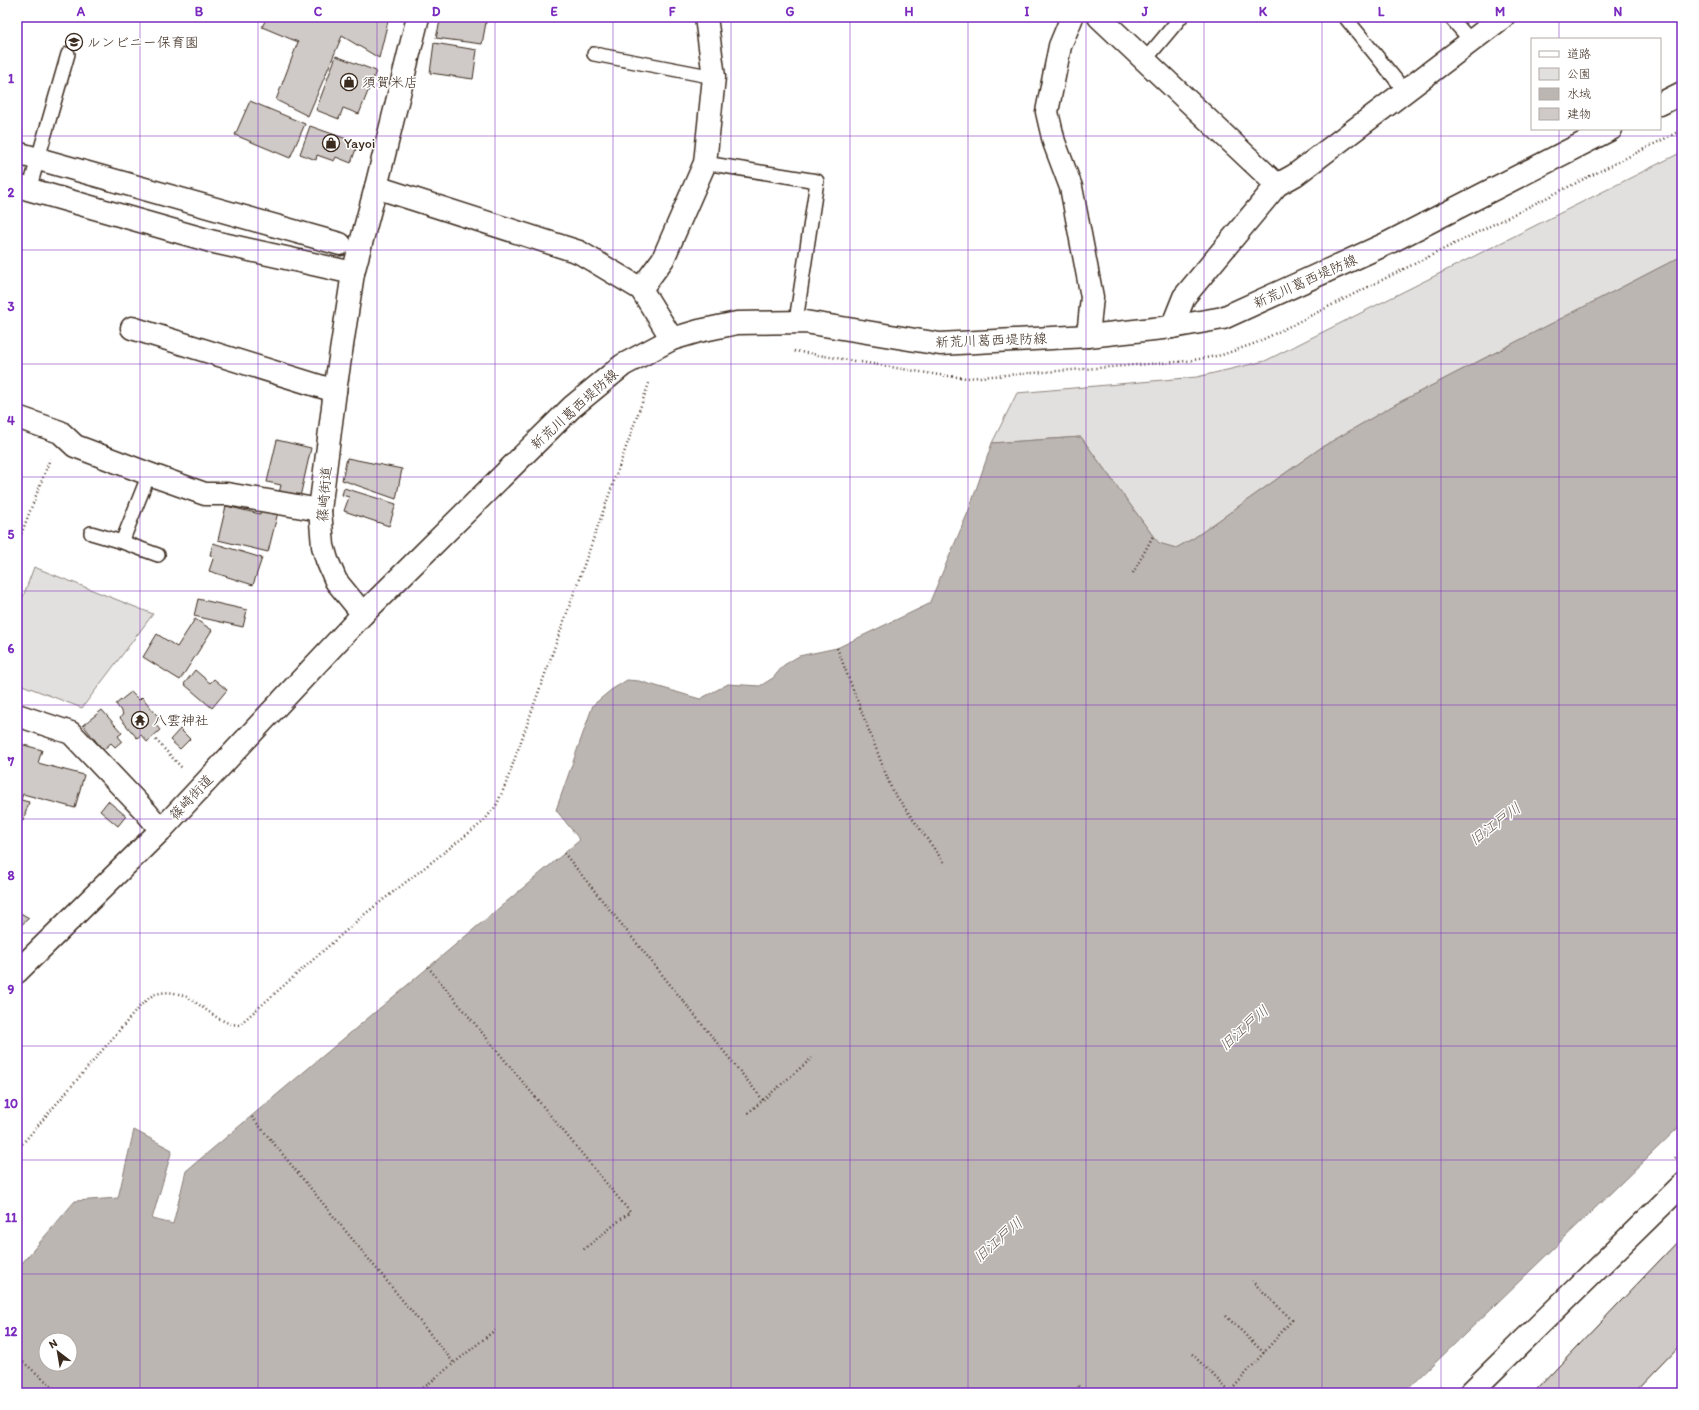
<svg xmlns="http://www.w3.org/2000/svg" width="1699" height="1410" font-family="Itim,'Klee One',sans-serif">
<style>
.green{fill:#e2e0de;stroke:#8e857e}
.water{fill:#bcb6b3;stroke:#887e77;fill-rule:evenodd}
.building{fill:#cfcac7;stroke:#3b2a1e}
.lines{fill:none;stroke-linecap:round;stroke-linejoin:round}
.lane-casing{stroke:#3b2a1e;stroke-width:16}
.street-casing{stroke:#3b2a1e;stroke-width:25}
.secondary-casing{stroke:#3b2a1e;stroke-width:25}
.path{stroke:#3b2a1e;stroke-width:2.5;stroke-dasharray:1 3;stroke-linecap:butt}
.lane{stroke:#fff;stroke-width:13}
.street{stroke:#fff;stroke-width:22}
.secondary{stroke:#fff;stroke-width:22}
.grid{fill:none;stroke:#7b2cbf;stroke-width:1;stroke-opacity:0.55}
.labels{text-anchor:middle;stroke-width:3;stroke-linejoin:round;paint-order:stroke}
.poi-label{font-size:14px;fill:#3b2a1e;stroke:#fff;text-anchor:start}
.street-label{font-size:14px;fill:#3b2a1e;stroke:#fff}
.water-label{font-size:15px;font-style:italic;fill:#685b52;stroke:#fff}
.neatline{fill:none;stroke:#7b2cbf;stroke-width:1.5}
.grid-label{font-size:13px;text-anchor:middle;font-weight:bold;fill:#7b2cbf}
</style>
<rect width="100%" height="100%" fill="#fff"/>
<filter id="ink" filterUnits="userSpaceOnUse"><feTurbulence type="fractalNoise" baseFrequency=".025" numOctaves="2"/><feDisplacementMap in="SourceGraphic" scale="8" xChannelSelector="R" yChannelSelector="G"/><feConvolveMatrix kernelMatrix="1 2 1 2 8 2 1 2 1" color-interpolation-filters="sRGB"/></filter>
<g filter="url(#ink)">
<g class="green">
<polygon points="1682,152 1682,256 1396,404 1322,447 1194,538 1176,548 1158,543 1153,536 1081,437 992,443 1017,393 1197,377 1265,361"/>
<polygon points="34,567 153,614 82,708 17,683 17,613"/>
</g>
<path class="water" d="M1682,256V1124L1404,1393H17V1269L75,1201L118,1198L134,1130L172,1150L152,1219L173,1224L186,1171L580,840L556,810L593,705L611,690L627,680L639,681L700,699L728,684L760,686L773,678L784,665L799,656L837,648L929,604L969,510L992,443L1081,437L1153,536L1159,543L1176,548L1194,538L1322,447L1396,404ZM46,1340H70V1364H46Z"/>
<g class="building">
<polygon points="267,17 389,17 379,58 342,36 308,116 276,100 298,42 262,27"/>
<polygon points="441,17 487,17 482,44 436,38"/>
<polygon points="434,43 477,50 473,79 430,73"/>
<polygon points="336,56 376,71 359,114 343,108 339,119 316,110"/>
<polygon points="250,101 305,124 290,158 235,135"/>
<polygon points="310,126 358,143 351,163 336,157 334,161 317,155 316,160 300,154"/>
<polygon points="277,440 311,448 300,497 279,493 281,485 267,482"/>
<polygon points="347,458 402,469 396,499 342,480"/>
<polygon points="344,488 396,504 389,526 344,511 349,497 342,495"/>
<polygon points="226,506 260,514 261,508 278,512 268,552 218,540"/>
<polygon points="213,543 262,558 253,585 209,571 214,556 210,555"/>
<polygon points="198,599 247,610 243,627 194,616"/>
<polygon points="195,619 212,630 180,680 143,657 157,634 177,647"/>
<polygon points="195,670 210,683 214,679 227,690 212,708 184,684"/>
<polygon points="131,692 139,700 142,697 160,719 155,724 160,730 147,742 141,735 137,738 120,718 123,714 116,704"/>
<polygon points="102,710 122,733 118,736 122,741 115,747 111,743 103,750 83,725"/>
<polygon points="180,729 190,739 180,749 170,740"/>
<polygon points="17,743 42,750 38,763 84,775 75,808 23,794 21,800 29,802 23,821 17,819"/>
<polygon points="108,801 126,816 118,826 100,811"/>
<polygon points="17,911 29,918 17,929"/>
<polygon points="1682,1237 1682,1342 1633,1393 1541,1393 1537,1389"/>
</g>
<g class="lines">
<g class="lane-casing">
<g id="lane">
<polyline points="1345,17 1405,91"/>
<polyline points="1450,17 1471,41"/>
<polyline points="594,54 714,77"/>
<polyline points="1145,60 1181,17"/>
<polyline points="705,163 817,181 796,321"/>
<polyline points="29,190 68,54"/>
<polyline points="91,533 122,542 149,474"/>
<polyline points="122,542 158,555"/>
</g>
</g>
<g class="street-casing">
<g id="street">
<polyline points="1072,17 1060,46 1047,112 1054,142 1071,187 1092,297 1088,336"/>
<polyline points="1099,17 1277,185"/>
<polyline points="17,153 340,244"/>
<polyline points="17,186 214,242 353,273"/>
<polyline points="376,187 579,252 641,289 672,339"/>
<polyline points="641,289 663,259 705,163 714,77 706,17"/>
<polyline points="1172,327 1184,297 1277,185 1295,175 1503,17"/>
<polyline points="132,328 335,391"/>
<polyline points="17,417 60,432 75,446 149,474 205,494 227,494 320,510"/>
<polyline points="17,715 71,733 146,812 161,830"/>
<polyline points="1470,1393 1682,1185"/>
</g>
</g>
<g class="secondary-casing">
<g id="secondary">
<polyline points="1660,104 1682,93"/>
<polyline points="363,614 336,581 327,560 323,546 320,510 335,391 353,273 376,187 418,17"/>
<polyline points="17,972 161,830 363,614 572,407 623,365 672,339 699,331 737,323 805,322 940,344 1088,336 1172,327 1223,318 1388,243 1611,129"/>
</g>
</g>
<g class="path">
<polyline points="794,351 939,375 967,378 1188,361 1222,355 1256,343 1682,130"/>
<polyline points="17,545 50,459"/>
<polyline points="1133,573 1153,536"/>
<polyline points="837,648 892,790 945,864"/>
<polyline points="156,740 182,768"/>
<polyline points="564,853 763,1100"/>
<polyline points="428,967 630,1212 583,1250"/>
<polyline points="748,1113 812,1058"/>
<polyline points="252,1117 454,1363"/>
<path d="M17,1150L141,1005C145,1002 151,995 156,994C192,984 208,1023 239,1025L365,914L483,822L496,806L505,786L649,383"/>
<polyline points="1675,1158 1682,1152"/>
<polyline points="1226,1316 1264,1353"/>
<polyline points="1192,1354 1230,1392"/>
<polyline points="17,1357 60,1393"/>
<polyline points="1078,1386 1085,1393"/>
<polyline points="417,1393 495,1330"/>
<polyline points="1229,1393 1292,1320 1252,1281"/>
<polyline points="1436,1393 1443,1386"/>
</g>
<use href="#lane" class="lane"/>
<use href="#street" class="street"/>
<use href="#secondary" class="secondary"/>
</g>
</g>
<path class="grid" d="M140,17V1393M258,17V1393M377,17V1393M495,17V1393M613,17V1393M731,17V1393M850,17V1393M968,17V1393M1086,17V1393M1204,17V1393M1322,17V1393M1441,17V1393M1559,17V39M1559,129V1393M17,136H1682M17,250H1682M17,364H1682M17,477H1682M17,591H1682M17,705H1682M17,819H1682M17,933H1682M17,1046H1682M17,1160H1682M17,1274H1682"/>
<defs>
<g id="school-ring" transform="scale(0.9)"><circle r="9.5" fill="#fff" stroke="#3b2a1e" stroke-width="1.5"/><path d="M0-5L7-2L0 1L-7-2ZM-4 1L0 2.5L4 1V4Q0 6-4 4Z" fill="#3b2a1e"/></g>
<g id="shop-ring" transform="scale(0.9)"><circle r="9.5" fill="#fff" stroke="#3b2a1e" stroke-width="1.5"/><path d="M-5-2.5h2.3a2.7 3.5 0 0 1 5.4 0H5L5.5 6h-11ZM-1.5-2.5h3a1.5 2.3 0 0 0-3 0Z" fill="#3b2a1e"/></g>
<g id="temple-ring" transform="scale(0.9)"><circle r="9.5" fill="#fff" stroke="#3b2a1e" stroke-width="1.5"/><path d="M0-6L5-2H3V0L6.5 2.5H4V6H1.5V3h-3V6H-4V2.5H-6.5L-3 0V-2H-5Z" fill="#3b2a1e"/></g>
</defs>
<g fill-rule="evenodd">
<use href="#school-ring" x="74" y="42"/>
<use href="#shop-ring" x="349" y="82"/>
<use href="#shop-ring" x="331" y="143"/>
<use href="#temple-ring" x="140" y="720"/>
</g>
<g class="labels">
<g class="poi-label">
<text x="87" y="47">ルンビニー保育園</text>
<text x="362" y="87">須賀米店</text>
<text x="344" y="148">Yayoi</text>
<text x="153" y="725">八雲神社</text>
</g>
<g class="street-label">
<text transform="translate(1305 281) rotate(-24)" y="5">新荒川葛西堤防線</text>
<text transform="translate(991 340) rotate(-2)" y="5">新荒川葛西堤防線</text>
<text transform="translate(574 409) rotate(-42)" y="5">新荒川葛西堤防線</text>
<text transform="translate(324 494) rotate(-86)" y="5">篠崎街道</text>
<text transform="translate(191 797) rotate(-47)" y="5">篠崎街道</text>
</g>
<g class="water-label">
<text transform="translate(1495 824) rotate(-37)" y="5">旧江戸川</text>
<text transform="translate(1244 1028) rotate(-41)" y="5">旧江戸川</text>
<text transform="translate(998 1240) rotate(-41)" y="5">旧江戸川</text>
</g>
</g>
<rect width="1699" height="1410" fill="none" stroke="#fff" stroke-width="44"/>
<rect x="1531" y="38" width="130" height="92" fill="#ffffff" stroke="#b1aaa5"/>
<rect x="1539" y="51" width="20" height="6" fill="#ffffff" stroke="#b1aaa5"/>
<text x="1567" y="58" font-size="12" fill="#3b2a1e">道路</text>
<rect x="1539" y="68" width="20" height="12" fill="#e2e0de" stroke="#b1aaa5"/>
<text x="1567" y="78" font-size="12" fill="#3b2a1e">公園</text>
<rect x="1539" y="88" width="20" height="12" fill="#bcb6b3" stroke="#b1aaa5"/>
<text x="1567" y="98" font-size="12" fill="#3b2a1e">水域</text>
<rect x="1539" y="108" width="20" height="12" fill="#cfcac7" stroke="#b1aaa5"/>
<text x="1567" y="118" font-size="12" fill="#3b2a1e">建物</text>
<g transform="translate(58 1352) rotate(329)"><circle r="19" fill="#ffffff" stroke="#b1aaa5"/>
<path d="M0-3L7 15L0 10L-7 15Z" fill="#3b2a1e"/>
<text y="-6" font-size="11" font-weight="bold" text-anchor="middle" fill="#3b2a1e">N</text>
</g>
<rect x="22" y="22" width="1655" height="1366" class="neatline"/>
<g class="grid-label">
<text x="81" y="16">A</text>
<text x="199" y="16">B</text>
<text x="318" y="16">C</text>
<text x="436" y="16">D</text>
<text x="554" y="16">E</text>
<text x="672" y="16">F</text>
<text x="790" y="16">G</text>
<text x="909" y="16">H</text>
<text x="1027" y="16">I</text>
<text x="1145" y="16">J</text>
<text x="1263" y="16">K</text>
<text x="1381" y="16">L</text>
<text x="1500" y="16">M</text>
<text x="1618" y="16">N</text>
<text x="11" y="83">1</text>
<text x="11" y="197">2</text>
<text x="11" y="311">3</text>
<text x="11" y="425">4</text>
<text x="11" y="539">5</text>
<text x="11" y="653">6</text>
<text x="11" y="766">7</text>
<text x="11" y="880">8</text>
<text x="11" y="994">9</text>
<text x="11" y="1108">10</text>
<text x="11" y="1222">11</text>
<text x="11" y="1336">12</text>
</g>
</svg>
